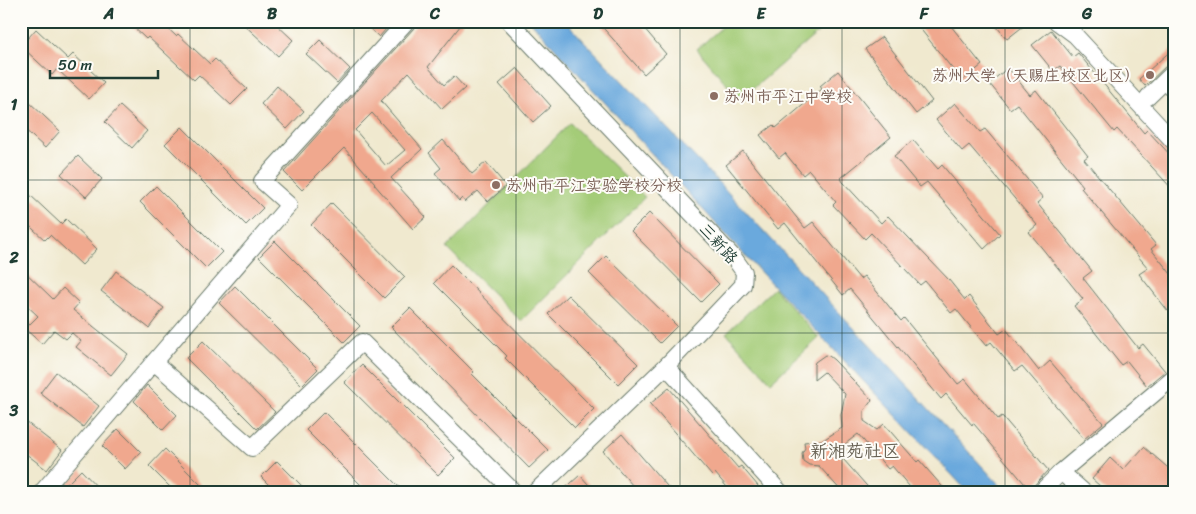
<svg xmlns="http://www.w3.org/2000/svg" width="1196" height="514" font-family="Sriracha,'LXGW WenKai TC',sans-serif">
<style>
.green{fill:#a4cc78;stroke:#628456}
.water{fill:#6aa9dd;stroke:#447388}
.building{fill:#f0a88e;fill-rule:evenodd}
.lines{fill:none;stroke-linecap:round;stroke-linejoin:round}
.minor-casing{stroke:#68796a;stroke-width:18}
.minor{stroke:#fff;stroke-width:16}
.grid{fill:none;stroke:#1f3d34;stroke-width:1;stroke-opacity:0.55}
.education-dot{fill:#8d6e63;stroke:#fdfcf7;stroke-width:2}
.labels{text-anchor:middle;stroke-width:4;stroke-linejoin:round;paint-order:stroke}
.education-label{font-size:16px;fill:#785e54;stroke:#fdfcf7;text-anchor:start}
.street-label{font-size:16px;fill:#1f3d34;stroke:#fdfcf7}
.neighbourhood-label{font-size:18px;fill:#686254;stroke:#fdfcf7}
.neatline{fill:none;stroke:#1f3d34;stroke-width:2}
.grid-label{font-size:16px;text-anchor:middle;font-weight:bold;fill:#1f3d34}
</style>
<rect width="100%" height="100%" fill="#fdfcf7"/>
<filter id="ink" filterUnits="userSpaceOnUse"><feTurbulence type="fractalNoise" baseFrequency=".02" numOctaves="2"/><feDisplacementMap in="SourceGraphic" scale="10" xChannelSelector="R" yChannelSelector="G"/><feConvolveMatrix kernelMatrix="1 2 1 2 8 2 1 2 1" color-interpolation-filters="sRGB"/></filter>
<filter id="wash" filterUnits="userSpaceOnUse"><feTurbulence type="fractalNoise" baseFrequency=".0096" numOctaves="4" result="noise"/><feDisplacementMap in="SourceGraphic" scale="20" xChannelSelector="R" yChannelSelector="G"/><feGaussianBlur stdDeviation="1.12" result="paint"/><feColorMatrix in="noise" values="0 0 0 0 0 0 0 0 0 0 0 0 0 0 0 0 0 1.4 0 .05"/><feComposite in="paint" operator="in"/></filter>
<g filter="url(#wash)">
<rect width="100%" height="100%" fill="#f0e9cf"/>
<g class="green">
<polygon points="729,21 831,21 740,100 697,49"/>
<polygon points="570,123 645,197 521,321 447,248"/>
<polygon points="774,288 819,338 771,382 726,333"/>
</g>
<polygon class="water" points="530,21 565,21 707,170 1007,493 969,493 751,262"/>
<g id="blocks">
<g class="building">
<polygon points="127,21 160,21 176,36 178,34 210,64 215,59 247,89 231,105 199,75 194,80 148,37 146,39"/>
<polygon points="240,21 273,21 293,40 278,56"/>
<polygon points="362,21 393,21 379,37"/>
<path d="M417,21H464L428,67L444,85L454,76L465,88L442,109L409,72L381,101L422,149L391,178L426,217L413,229L374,184L375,183L344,148L302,190L284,172L414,28ZM372,113L405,150L386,166L355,130Z"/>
<polygon points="597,21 638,21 666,54 644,74"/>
<polygon points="914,21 947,21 982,65 962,81"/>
<polygon points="992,21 1030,21 1007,39"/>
<polygon points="36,29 68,59 73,54 104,83 89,99 57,69 52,75 21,46"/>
<polygon points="1051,30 1073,57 1078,53 1144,133 1147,130 1175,160 1175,192 1117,129 1114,132 1060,66 1053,71 1032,45"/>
<polygon points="882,37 932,101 916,114 865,49"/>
<polygon points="320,40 350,69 337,83 306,54"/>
<polygon points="1175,47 1175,61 1168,64 1145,86 1139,79"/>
<polygon points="517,68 551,106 533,122 499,84"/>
<polygon points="1008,68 1030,95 1036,90 1088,156 1084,159 1156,245 1151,249 1175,279 1175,305 1168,311 1139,274 1148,268 1081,188 1083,186 1017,104 1010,109 989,83"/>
<polygon points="838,71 891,137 841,178 843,182 881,223 888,216 949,280 965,300 969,296 999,334 1006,329 1039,371 1050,361 1103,423 1084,439 1022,366 1015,371 991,342 986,346 956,309 951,313 925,281 920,285 871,233 865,239 833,205 836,202 809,170 803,175 785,153 779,158 760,135 773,125 776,128 822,89 820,86"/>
<polygon points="277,86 304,111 287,129 261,104"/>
<polygon points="29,102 60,131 45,148 21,126 21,110"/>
<polygon points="955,103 980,132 985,129 1043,198 1037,203 1092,271 1083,278 1138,348 1143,344 1165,371 1147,386 1127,361 1121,365 1074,306 1083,299 1029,232 1037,225 969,145 962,151 936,120"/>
<polygon points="120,106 147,131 132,148 105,122"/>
<polygon points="182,127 263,208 246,225 165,144"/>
<polygon points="443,140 472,174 486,162 506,186 488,202 478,191 465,202 462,198 459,201 435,173 441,168 429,153"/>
<polygon points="913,140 938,169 942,165 1000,234 984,249 927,182 920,187 894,156"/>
<polygon points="743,151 805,228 813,222 860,279 864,276 901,321 904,318 958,384 965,379 998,419 1002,416 1048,470 1030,490 974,424 972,425 946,394 941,399 850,289 843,295 785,223 778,229 726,165"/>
<polygon points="78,156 102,179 86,197 61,174"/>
<polygon points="156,186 222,252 206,268 140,202"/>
<polygon points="29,194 61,224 66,219 97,249 82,265 50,235 45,240 21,218 21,202"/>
<polygon points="332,203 405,277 384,298 311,225"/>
<polygon points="649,213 719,284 701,302 631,231"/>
<polygon points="275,241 360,326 344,342 259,257"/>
<polygon points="606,256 677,326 660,343 589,273"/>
<polygon points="451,265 594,409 575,428 505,358 507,356 434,283"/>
<polygon points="21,268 53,299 63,288 79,303 73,310 128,354 111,375 76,347 81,341 72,333 66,339 54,330 42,344 25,329 38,316 21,300"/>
<polygon points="116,271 164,308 149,328 101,291"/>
<polygon points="235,286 318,369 302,385 219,303"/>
<polygon points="568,295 638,364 618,384 548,314"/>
<polygon points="410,308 474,372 472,374 548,450 529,468 391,327"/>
<polygon points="203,341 275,412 257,429 186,358"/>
<polygon points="825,355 829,356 834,360 872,400 864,411 864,421 877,430 884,424 917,462 919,460 948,493 915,493 892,466 888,469 858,434 836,451 873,493 843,493 819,466 809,465 803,461 802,453 805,448 804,442 823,440 842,428 841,415 845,394 824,372 814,380 814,365 815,362"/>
<polygon points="362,365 455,458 438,475 344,382"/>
<polygon points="56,372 99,406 83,427 40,393"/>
<polygon points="147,385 177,415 163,430 134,401"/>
<polygon points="669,388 738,468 741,466 764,493 732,493 715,473 712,476 650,404"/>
<polygon points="324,412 405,493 369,493 306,430"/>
<polygon points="21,418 62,450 47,470 21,450"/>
<polygon points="118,429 141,452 125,469 102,446"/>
<polygon points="622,434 673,493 639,493 603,451"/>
<polygon points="1144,447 1175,474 1175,493 1108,493 1092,479 1110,458 1123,470"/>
<polygon points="165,449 209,493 176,493 149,466"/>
<polygon points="277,461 309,493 277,493 261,477"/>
<polygon points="81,470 103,493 70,493 64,487"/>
<polygon points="580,475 596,493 560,493"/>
</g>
</g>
</g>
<g filter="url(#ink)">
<use href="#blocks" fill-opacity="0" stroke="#68796a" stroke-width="1"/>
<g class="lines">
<g class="minor-casing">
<g id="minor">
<polyline points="509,21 734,258 744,272 743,285 666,366 534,493"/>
<polyline points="1056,21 1075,35 1175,143"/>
<polyline points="1148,97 1175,71"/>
<polyline points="154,362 252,448 362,342 515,493"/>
<polyline points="666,366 781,493"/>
<polyline points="1061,472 1085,493"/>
<polyline points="41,493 289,205 262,181 407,21"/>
<polyline points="1040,493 1061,472 1175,376"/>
</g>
</g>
<use href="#minor" class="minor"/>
</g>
</g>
<path class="grid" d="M190,21V493M354,21V493M516,21V493M680,21V493M842,21V493M1005,21V493M21,180H1175M21,333H1175"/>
<g class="education-dot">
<circle cx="1150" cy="75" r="5"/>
<circle cx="714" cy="96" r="5"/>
<circle cx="496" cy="185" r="5"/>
</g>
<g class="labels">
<g class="education-label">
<text x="1140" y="81" text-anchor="end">苏州大学（天赐庄校区北区）</text>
<text x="724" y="102">苏州市平江中学校</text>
<text x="506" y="191">苏州市平江实验学校分校</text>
</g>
<g class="street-label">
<text transform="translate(719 243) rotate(48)" y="6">三新路</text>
</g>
<g class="neighbourhood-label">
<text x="855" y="457">新湘苑社区</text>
</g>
</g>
<rect width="1196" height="514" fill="none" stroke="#fdfcf7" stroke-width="55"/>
<path d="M50 70v8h108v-8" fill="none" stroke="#1f3d34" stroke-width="2.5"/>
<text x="58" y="70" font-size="15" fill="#1f3d34" stroke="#fdfcf7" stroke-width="4" paint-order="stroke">50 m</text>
<rect x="28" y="28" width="1140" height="458" class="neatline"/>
<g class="grid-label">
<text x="109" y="19">A</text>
<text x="272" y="19">B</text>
<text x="435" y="19">C</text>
<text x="598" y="19">D</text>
<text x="761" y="19">E</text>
<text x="924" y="19">F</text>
<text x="1087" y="19">G</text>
<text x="14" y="110">1</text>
<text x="14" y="263">2</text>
<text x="14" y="416">3</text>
</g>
</svg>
